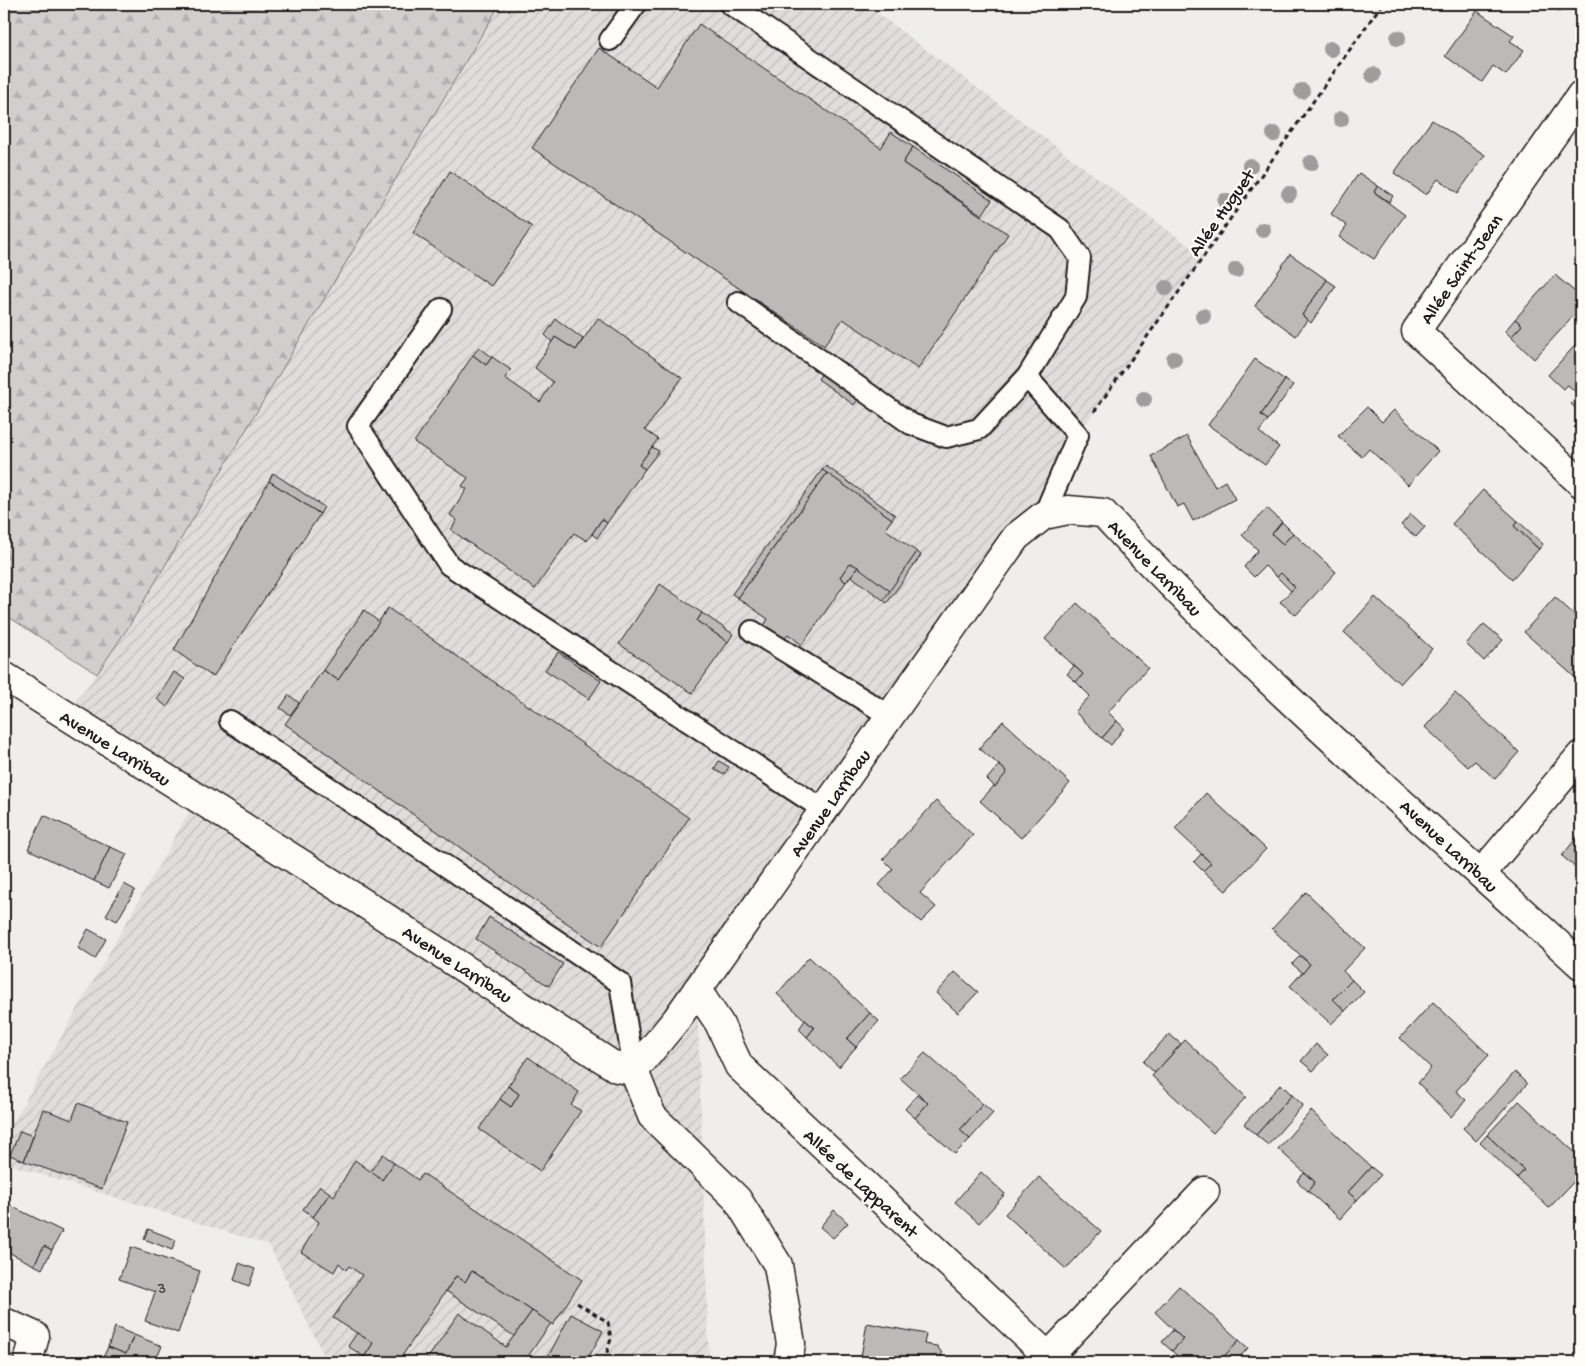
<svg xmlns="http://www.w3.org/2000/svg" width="1585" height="1366" font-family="'Gochi Hand',sans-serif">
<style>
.industrial{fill:url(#industrial-furrows)}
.forest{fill:url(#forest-firs);stroke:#767674}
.building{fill:#bbbab6;stroke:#1c1c1c}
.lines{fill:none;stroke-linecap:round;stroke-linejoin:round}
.lane-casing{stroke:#1c1c1c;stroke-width:24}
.street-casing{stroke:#1c1c1c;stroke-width:31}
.secondary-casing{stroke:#1c1c1c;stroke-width:31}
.path{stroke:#1c1c1c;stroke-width:3;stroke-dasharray:5 4;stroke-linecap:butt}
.lane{stroke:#fdfcf7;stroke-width:20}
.street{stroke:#fdfcf7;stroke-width:28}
.secondary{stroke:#fdfcf7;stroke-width:28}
.tree{fill:#9e9d9b}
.labels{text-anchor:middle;stroke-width:4.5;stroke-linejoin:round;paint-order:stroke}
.number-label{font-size:16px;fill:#444442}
.street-label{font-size:19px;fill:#1c1c1c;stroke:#fdfcf7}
</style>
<defs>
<pattern id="industrial-furrows" width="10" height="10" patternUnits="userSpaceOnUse" patternTransform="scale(1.25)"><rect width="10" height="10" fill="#e0deda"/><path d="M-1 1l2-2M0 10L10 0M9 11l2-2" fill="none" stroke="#c0beba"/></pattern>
<pattern id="forest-firs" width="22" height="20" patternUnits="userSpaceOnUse" patternTransform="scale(1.25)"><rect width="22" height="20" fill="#d0cfcc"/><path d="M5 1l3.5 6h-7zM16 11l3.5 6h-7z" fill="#b2b1af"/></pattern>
</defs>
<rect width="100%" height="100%" fill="#f0eeea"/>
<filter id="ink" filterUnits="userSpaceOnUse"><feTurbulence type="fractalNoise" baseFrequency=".02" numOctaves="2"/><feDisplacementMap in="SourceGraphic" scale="10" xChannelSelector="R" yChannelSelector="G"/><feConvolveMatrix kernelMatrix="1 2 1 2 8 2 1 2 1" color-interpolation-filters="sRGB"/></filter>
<g filter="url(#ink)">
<polygon class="industrial" points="500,4 865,4 1204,257 1078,435 1044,515 697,990 709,1362 327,1362 269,1245 4,1163 4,1138 197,798 65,714 97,674 129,626"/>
<polygon class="forest" points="4,4 500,4 129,626 97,674 4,614"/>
<g class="building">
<polygon points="1548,4 1566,4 1560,12"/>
<polygon points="1477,11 1514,36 1510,41 1524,50 1506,75 1493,66 1482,82 1445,56"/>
<polygon points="699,24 881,148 891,132 913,147 903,163 1008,234 918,369 843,319 824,346 532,148 599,48 657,87"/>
<polygon points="1432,120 1485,155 1458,193 1438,179 1426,195 1394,173"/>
<polygon points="913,147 992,200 982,215 903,163"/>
<polygon points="450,171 532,227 491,286 413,233"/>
<polygon points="1359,173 1378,186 1374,192 1405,215 1374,259 1339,237 1347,226 1331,214"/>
<polygon points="1378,186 1393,196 1389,202 1374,192"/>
<polygon points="1290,254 1327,280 1302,315 1307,320 1296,336 1255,306"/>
<polygon points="1555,275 1581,297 1581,308 1534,359 1511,337 1522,325 1515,319"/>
<polygon points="1327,280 1336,286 1311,323 1302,315"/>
<polygon points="598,318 682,378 645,430 658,439 639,465 645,469 607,523 602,519 587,541 574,533 535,589 451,530 457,520 450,515 467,489 462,486 468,478 414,442 473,355 486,365 492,357 511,370 505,378 540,402 553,382 535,368 555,337 576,350"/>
<polygon points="556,319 583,339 576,350 555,337 552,342 545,335"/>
<polygon points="1515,319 1522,325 1511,337 1505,331"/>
<polygon points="1581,339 1581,413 1571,404 1579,395 1568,385 1563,389 1548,375"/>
<polygon points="479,347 492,357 486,365 473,355"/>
<polygon points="1255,359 1285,380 1261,415 1268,420 1259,432 1279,447 1265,465 1208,425"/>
<polygon points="824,370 861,396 854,405 818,379"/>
<polygon points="1285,380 1293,385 1268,420 1261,415"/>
<polygon points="1367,407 1382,422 1394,410 1438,451 1408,485 1369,449 1362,457 1338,436"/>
<polygon points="1187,436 1215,487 1225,481 1235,499 1193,521 1184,504 1177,507 1151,456"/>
<polygon points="652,447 659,451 645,469 639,465"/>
<polygon points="826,466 895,515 892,519 822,470"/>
<polygon points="822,470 827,473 738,598 732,594"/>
<polygon points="273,473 324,507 320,514 269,481"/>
<polygon points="827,473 892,519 885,529 917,552 890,591 850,563 840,577 846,582 802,645 788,634 781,643 762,629 768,619 738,598"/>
<polygon points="269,481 320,514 213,677 174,650"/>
<polygon points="1483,490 1518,521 1514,526 1539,549 1512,579 1452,524"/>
<polygon points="1267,508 1282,522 1272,534 1283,544 1293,533 1336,572 1296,615 1280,602 1295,587 1281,573 1277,577 1265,566 1254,577 1244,567 1258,550 1242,535"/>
<polygon points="1411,514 1425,527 1416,537 1401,525"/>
<polygon points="602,519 607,523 597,538 592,534"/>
<polygon points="1518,521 1543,544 1539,549 1514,526"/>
<polygon points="1282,522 1293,533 1283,544 1272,534"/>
<polygon points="917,552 921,555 887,603 883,600"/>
<polygon points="850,563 858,567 846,582 840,577"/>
<polygon points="858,567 890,591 883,600 851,576"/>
<polygon points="1281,573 1295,587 1291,591 1277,577"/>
<polygon points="660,584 702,613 697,621 728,642 692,693 619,644"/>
<polygon points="1375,597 1432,649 1400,684 1344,632"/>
<polygon points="1555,597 1581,621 1581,678 1579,681 1524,632"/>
<polygon points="1077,603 1148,668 1108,712 1117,721 1102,738 1075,712 1090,696 1076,682 1083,674 1045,639"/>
<polygon points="388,608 689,818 601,947 285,724 323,670 338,680"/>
<polygon points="364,610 379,622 338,680 323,670"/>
<polygon points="702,613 733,634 728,642 697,621"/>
<polygon points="1484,624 1503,640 1484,661 1466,644"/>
<polygon points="558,652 601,681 589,699 545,670"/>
<polygon points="1074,666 1083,674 1076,682 1067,674"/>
<polygon points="174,672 185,679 167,707 157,699"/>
<polygon points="1455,693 1519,752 1495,779 1475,761 1468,767 1425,727"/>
<polygon points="289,695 299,703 290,715 280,708"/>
<polygon points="1003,721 1070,783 1021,838 980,801 1007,772 979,748"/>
<polygon points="1117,721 1124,728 1111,745 1102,738"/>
<polygon points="719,761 729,767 724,775 714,769"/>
<polygon points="999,765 1007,772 995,787 987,779"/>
<polygon points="1206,793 1266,849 1226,891 1203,871 1211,863 1175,829"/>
<polygon points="936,801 973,835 920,893 936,907 921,922 879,885 893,869 883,859"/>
<polygon points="44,815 110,847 94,881 28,849"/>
<polygon points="1581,832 1581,872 1562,856"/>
<polygon points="110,847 127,854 109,888 94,881"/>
<polygon points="1201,854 1211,863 1203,871 1194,862"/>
<polygon points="124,884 135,890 117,921 106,915"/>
<polygon points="1306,892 1365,948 1343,971 1352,980 1333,999 1345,1011 1331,1024 1290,986 1310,964 1272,929"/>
<polygon points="489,917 563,964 549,986 476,939"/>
<polygon points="88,929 106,939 95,959 78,948"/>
<polygon points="1300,956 1310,964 1303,973 1292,964"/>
<polygon points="809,957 870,1013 847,1039 856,1047 839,1067 807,1037 814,1028 777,994"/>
<polygon points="955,972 978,992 958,1013 936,993"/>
<polygon points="1352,980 1364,992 1345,1011 1333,999"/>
<polygon points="1433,1002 1489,1055 1456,1091 1466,1100 1451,1117 1418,1083 1431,1068 1400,1038"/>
<polygon points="870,1013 879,1021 856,1047 847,1039"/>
<polygon points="805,1020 814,1028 807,1037 799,1029"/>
<polygon points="1169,1034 1181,1044 1155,1073 1143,1062"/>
<polygon points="1185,1040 1246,1097 1213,1133 1152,1076"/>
<polygon points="1316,1044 1328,1055 1313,1071 1301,1061"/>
<polygon points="925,1053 983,1104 960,1130 970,1139 955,1154 915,1118 928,1103 900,1078"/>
<polygon points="528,1057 579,1092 571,1105 581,1111 540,1171 479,1129 500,1099 511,1107 519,1094 508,1086"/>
<polygon points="1515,1072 1527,1084 1476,1141 1463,1128"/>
<polygon points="1281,1084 1292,1095 1256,1135 1244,1124"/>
<polygon points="508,1086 519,1094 511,1107 500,1099"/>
<polygon points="917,1095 928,1103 915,1118 905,1109"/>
<polygon points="1292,1095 1303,1105 1268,1145 1256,1135"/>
<polygon points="1519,1101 1581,1158 1581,1174 1549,1208 1517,1178 1524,1170 1487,1135"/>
<polygon points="78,1103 127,1122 102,1189 24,1161 43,1109 72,1120"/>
<polygon points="983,1104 993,1113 970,1139 960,1130"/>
<polygon points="1311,1111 1371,1167 1348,1192 1357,1200 1340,1219 1308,1191 1315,1182 1278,1149"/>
<polygon points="20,1131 33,1136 24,1161 10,1155"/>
<polygon points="1487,1135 1524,1170 1517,1178 1480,1143"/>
<polygon points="383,1154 394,1163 382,1180 370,1172"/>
<polygon points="355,1160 382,1180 394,1163 418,1180 422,1174 427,1176 582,1280 553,1325 472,1271 465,1282 456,1276 398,1362 372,1362 364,1357 373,1343 333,1318 362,1275 349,1266 346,1270 339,1263 334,1272 301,1252 319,1222 313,1217 330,1193 334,1196"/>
<polygon points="1371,1167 1381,1175 1357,1200 1348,1192"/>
<polygon points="981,1172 1005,1194 979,1223 955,1202"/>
<polygon points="1304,1173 1315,1182 1308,1191 1297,1181"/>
<polygon points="1039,1177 1101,1231 1066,1269 1005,1214"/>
<polygon points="320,1186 330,1193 313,1217 303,1209"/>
<polygon points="9,1205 62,1231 52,1250 44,1246 34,1265 4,1250 4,1215"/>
<polygon points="834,1210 848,1223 833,1238 820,1227"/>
<polygon points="148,1229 176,1240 172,1250 144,1239"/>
<polygon points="44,1246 52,1250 42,1269 34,1265"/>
<polygon points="131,1247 200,1271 178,1333 145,1321 155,1292 119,1279"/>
<polygon points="239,1263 255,1269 249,1286 234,1280"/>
<polygon points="472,1271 532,1311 514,1336 446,1291 456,1276 465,1282"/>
<polygon points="1179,1286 1239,1340 1219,1362 1184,1362 1172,1351 1183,1339 1155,1312"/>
<polygon points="532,1311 551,1323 524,1362 425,1362 459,1313 506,1347"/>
<polygon points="571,1314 603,1331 586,1362 545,1362"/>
<polygon points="867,1323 926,1334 924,1344 937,1346 942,1353 940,1362 860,1362"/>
<polygon points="115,1327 134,1335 126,1354 108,1347"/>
<polygon points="1173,1330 1183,1339 1172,1351 1162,1342"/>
<polygon points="357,1333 373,1343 364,1357 348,1346"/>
<polygon points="134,1335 162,1346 155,1362 101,1362 108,1347 126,1354"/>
<polygon points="1239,1340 1248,1348 1235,1362 1219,1362"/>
</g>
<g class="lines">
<g class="lane-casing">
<g id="lane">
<polyline points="730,4 1060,229 1080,258 1076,297 1027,377 1078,435 1044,515"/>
<polyline points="610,40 636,4"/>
<polyline points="738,302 911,424 946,437 979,429 1027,377"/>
<polyline points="441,309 358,426 449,565 824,810"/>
<polyline points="752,631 890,716"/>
<polyline points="230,721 620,983 634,1071"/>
</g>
</g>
<g class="street-casing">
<g id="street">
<polyline points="1581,95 1416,331 1581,483"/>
<polyline points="1481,874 1581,755"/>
<polyline points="697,990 719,1023 739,1066 1054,1362"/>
<polyline points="634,1071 652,1116 737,1199 778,1265 791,1344 788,1362"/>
<polyline points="4,1322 35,1336 28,1362"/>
<polyline points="1048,1357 1205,1191"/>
</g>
</g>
<g class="secondary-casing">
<path id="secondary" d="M4,676L359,900L617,1068L634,1071L676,1020L1016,537L1044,515L1068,510L1103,513C1252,674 1419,817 1581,965"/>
</g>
<g class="path">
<polyline points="1094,412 1382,4"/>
<polyline points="577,1303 608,1322 611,1339 604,1362"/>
</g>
<use href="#lane" class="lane"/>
<use href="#street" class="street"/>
<use href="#secondary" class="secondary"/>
</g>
<g class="tree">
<circle cx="1398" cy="38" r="8"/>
<circle cx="1331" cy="49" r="8"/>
<circle cx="1373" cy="75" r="8"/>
<circle cx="1302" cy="91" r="8"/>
<circle cx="1341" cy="119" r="8"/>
<circle cx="1274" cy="134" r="8"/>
<circle cx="1311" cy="163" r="8"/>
<circle cx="1250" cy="166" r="8"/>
<circle cx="1289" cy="194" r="8"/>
<circle cx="1225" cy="201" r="8"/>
<circle cx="1263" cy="230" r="8"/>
<circle cx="1236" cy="270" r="8"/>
<circle cx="1166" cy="288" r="8"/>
<circle cx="1203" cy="316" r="8"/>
<circle cx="1174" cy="359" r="8"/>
<circle cx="1144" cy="399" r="8"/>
</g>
</g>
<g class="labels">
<g class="number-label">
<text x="162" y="1293">3</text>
</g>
<g class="street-label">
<text transform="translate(1220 212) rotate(-55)" y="7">Allée Huguet</text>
<text transform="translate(1460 268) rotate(-55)" y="7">Allée Saint-Jean</text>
<text transform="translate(1156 567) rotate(46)" y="7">Avenue Larribau</text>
<text transform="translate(116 747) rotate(32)" y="7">Avenue Larribau</text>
<text transform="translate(829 802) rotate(-55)" y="7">Avenue Larribau</text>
<text transform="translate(1450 845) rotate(43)" y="7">Avenue Larribau</text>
<text transform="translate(458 963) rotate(33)" y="7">Avenue Larribau</text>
<text transform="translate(862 1182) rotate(43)" y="7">Allée de Lapparent</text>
</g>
</g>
<rect width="1585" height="1366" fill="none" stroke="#fdfcf7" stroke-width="20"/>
<rect x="10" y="10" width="1565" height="1346" fill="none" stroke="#1c1c1c" stroke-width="2" filter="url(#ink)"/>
</svg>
